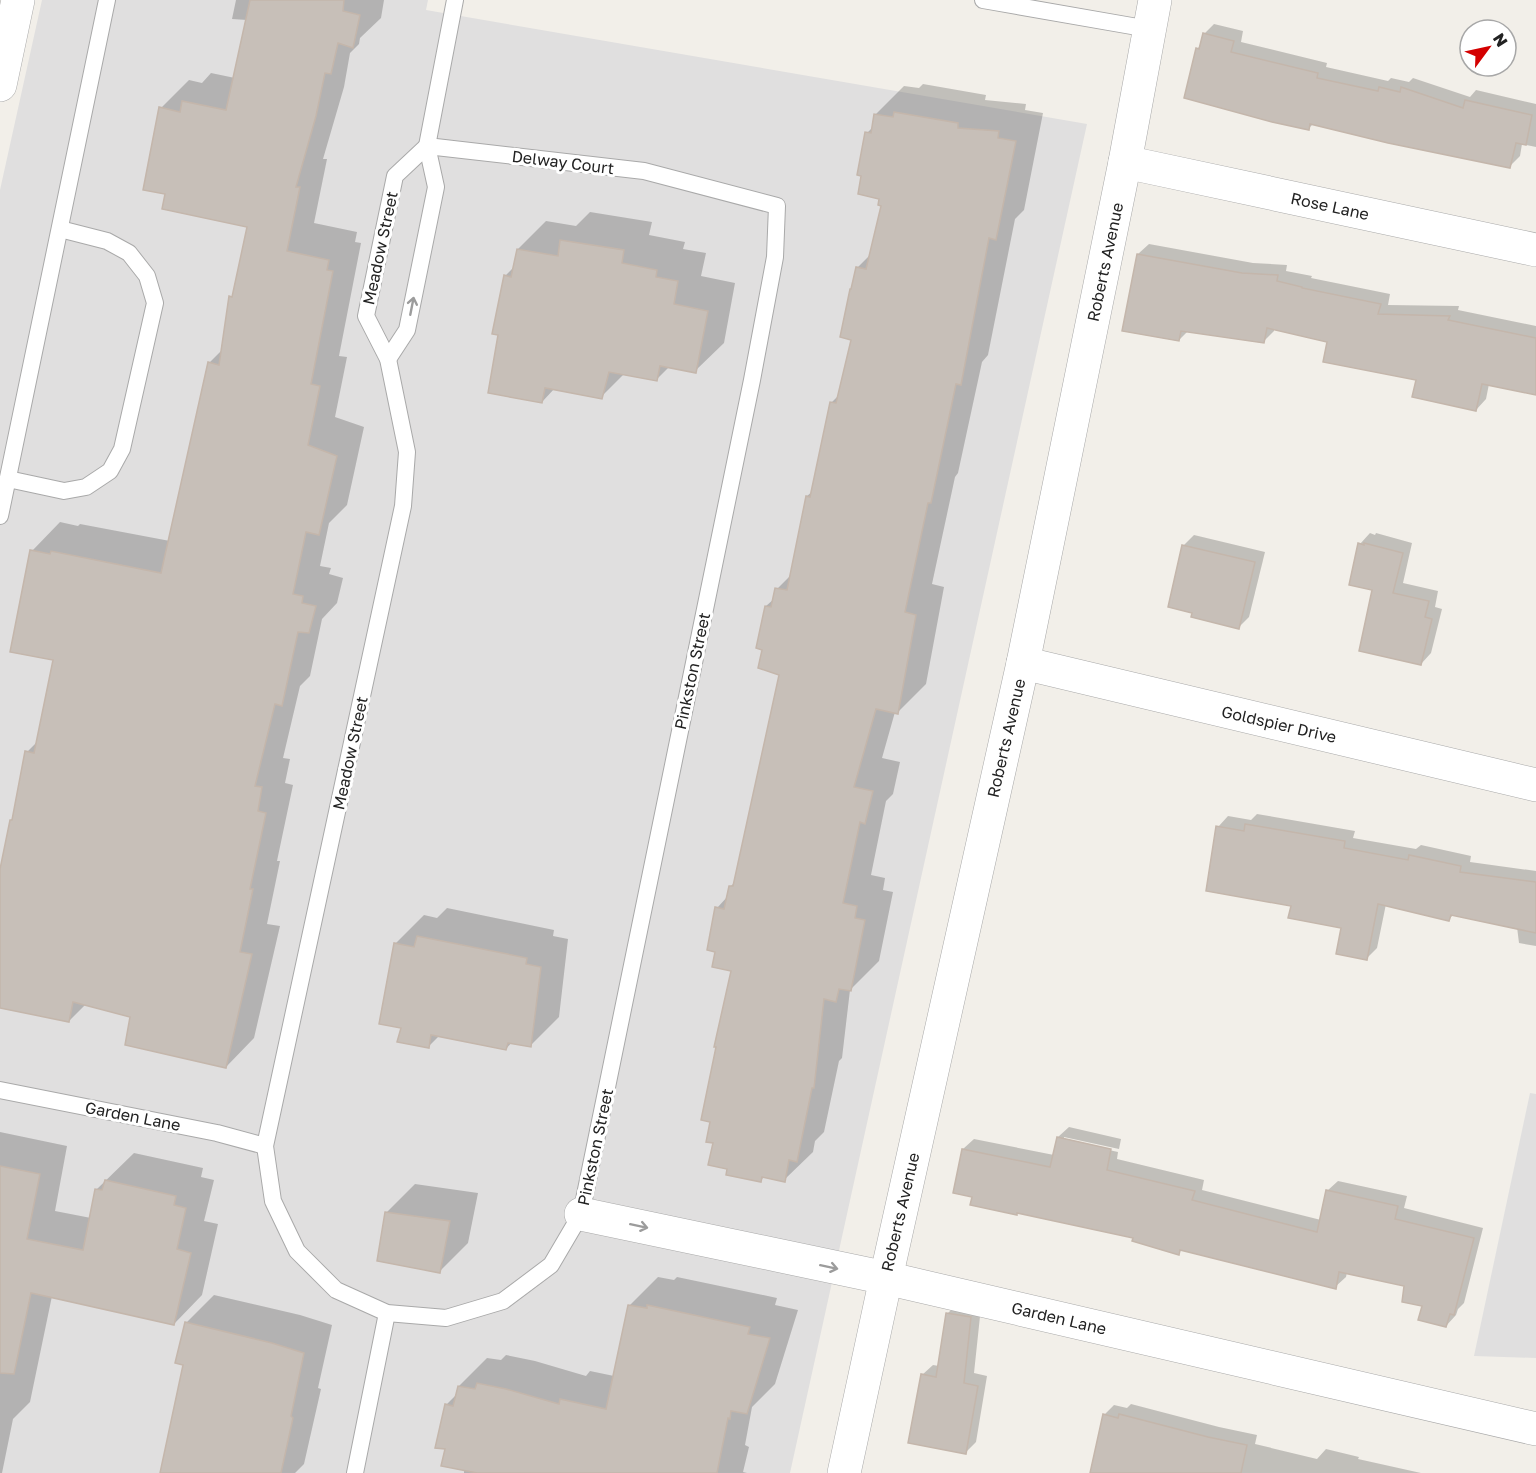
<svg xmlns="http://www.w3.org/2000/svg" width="1536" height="1473" font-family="'Golos Text',sans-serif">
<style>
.residential{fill:#e0dfdf}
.shadow{fill:#0003}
.building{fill:#c7bfb8;stroke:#c4b6ab;stroke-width:1.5}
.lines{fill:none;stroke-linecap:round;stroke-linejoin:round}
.service-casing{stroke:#a9a9a9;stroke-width:18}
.minor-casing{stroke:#a9a9a9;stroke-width:34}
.service{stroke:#fff;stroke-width:16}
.minor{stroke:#fff;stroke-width:33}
.oneway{stroke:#9c9c9c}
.labels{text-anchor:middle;stroke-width:6;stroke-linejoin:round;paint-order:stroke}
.street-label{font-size:16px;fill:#222;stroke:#fff}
</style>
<rect width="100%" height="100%" fill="#f2efe9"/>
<g class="residential">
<polygon points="42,0 428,0 426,10 1087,124 790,1473 0,1473 0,190"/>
<polygon points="1530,1093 1536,1094 1536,1358 1474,1356"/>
</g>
<g class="shadow">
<polygon points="236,0 384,0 381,18 360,38 359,44 350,53 344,87 323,159 327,159 314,223 357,232 355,242 361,243 339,356 347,357 335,417 364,427 347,505 329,523 320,566 331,568 329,574 343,578 337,603 322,619 310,676 300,686 283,758 290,759 285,783 293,785 277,861 280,861 267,924 280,926 254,1038 226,1067 132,1016 86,1004 69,1021 0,1007 0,877 11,820 14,818 27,752 38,741 55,659 32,551 60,522 78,526 80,524 170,541 209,363 223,349 231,297 234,294 248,225 167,193 161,108 189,80 202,83 211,73 235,78 247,20 232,19"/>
<polygon points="1214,24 1243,31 1241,42 1327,63 1326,67 1388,81 1391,78 1409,82 1413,78 1470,97 1476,90 1536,104 1536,147 1522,144 1520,156 1509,167 1313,124 1308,129 1197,49 1202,44 1204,34"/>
<polygon points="923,84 986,95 985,100 1026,104 1025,110 1043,113 1024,210 1015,219 988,355 982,362 958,473 955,477 932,584 944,587 926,684 898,712 895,712 882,758 900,762 893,794 886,801 871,875 885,878 883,890 893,892 879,961 850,990 842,1058 839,1061 824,1132 815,1141 813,1152 784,1180 765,1176 760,1181 729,1168 715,1142 733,969 716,950 717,908 728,896 730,887 736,881 780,674 764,649 766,606 774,599 777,589 792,574 807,496 813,491 831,403 840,394 853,338 857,268 871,254 882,205 867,133 874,126 876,114 904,86 919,88"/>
<polygon points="590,212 652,222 649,235 685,242 683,249 706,253 701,276 735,283 724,343 695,371 670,366 657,379 625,373 601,397 555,388 542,402 500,334 505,276 515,266 518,249 546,221 576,226"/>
<polygon points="1149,244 1253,263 1287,265 1286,271 1312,276 1311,278 1390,294 1388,305 1459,306 1458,310 1536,326 1536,394 1489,384 1486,399 1476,410 1418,379 1329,341 1274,329 1274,331 1264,341 1188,331 1179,340 1138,254"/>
<polygon points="1370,533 1375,535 1376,533 1412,543 1403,583 1438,591 1435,607 1442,609 1431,653 1421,664 1374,589 1360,544"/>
<polygon points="1194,535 1265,552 1249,617 1239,627 1183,546"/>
<polygon points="1257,814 1355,831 1353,838 1416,849 1421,845 1471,856 1470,862 1536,871 1536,946 1519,943 1517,927 1454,914 1449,919 1386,904 1377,948 1367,958 1343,927 1292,905 1218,827 1228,816 1251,820"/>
<polygon points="447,908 554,930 553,936 568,939 559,1017 530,1046 512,1042 506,1049 440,1035 428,1047 402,1027 396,943 424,915 437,918"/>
<polygon points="1069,1127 1121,1139 1119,1149 1064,1137 1064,1140 1118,1152 1117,1159 1204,1180 1202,1190 1321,1220 1327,1191 1338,1181 1407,1196 1404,1208 1483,1228 1464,1303 1458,1309 1456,1315 1446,1326 1406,1285 1347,1272 1346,1277 1335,1287 1182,1249 1179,1253 1135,1237 974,1196 963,1149 974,1139 1054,1155 1058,1137"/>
<polygon points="0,1132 67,1146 55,1211 91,1218 96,1190 134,1153 203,1168 201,1177 214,1180 204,1221 218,1224 202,1295 174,1324 52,1296 30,1402 13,1419 2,1473 0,1473"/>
<polygon points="415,1184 478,1193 468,1243 440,1271 387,1212"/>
<polygon points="658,1277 674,1280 677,1277 777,1298 775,1305 798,1310 775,1384 752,1407 745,1445 749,1447 743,1472 747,1473 464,1473 464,1469 446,1448 446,1405 457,1394 459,1386 487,1358 501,1360 506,1355 535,1361 586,1376 590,1371 614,1376 629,1306"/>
<polygon points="214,1295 300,1315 332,1325 318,1388 321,1389 304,1464 295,1473 182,1473 186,1323"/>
<polygon points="958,1303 981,1307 974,1373 987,1376 976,1442 966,1452 922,1375 933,1365 939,1366 947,1314"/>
<polygon points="1131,1404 1219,1427 1257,1435 1255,1444 1317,1459 1326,1449 1359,1457 1358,1459 1421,1473 1091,1473 1104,1415 1114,1405 1127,1408"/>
</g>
<g class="building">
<polygon points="250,0 344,0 343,11 360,15 353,48 338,43 331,74 325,73 316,116 296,187 300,187 287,251 329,260 327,270 333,271 311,384 320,386 308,445 337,456 319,535 306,532 293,594 303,596 302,603 316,606 309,633 298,632 282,706 275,704 255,786 262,787 258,811 266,813 250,889 253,889 240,952 252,954 226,1068 125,1045 130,1017 73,1002 69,1022 0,1008 0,869 10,820 12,820 25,751 34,753 53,660 10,652 30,550 50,554 51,551 161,573 208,362 219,365 229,296 232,297 247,227 162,209 165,194 143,190 159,107 180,112 182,101 226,110"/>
<polygon points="1203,33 1234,41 1231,52 1318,73 1317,78 1378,91 1379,87 1400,92 1401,87 1463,108 1465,100 1532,115 1526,145 1516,143 1510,168 1388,143 1310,124 1309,130 1272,122 1184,98 1196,48 1199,49"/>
<polygon points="894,112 958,123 958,128 999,131 998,138 1016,141 996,240 989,238 961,385 956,384 931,503 928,503 905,612 916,615 898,714 876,709 854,787 873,791 865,824 860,822 843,903 857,906 855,918 865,920 851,991 839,989 836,1002 824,999 814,1088 812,1088 797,1162 789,1160 785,1182 762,1177 761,1182 726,1175 727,1169 708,1165 713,1143 706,1142 710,1122 701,1120 716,1047 714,1047 731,971 712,967 715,952 707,950 715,907 724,909 729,886 733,886 779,675 758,668 762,650 756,648 765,606 771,607 775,588 787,590 806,496 810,497 830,402 836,403 851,340 840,337 850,289 851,289 856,267 866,269 881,206 878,205 879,199 858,194 861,176 857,175 865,132 871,133 874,114 893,117"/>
<polygon points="560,240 624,250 622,263 657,270 656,277 678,281 674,304 708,311 696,373 660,366 657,381 609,372 602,399 545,388 542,403 488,393 498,335 492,334 504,275 511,277 517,249 558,256"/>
<polygon points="1137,254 1242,273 1278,275 1277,281 1302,287 1302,288 1381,304 1378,314 1450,316 1448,320 1536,338 1536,395 1482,384 1476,411 1412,397 1416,380 1323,362 1327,342 1267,328 1264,343 1181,331 1179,341 1122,331"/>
<polygon points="1358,543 1364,545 1364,543 1403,553 1393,593 1429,601 1425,617 1432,619 1421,665 1359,651 1372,590 1349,585"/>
<polygon points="1182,545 1255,562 1239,629 1191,617 1192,613 1168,607"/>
<polygon points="1245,824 1345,841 1344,848 1408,860 1409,855 1461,866 1460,872 1536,882 1536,933 1451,915 1449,921 1378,904 1367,960 1336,954 1341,928 1288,918 1291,906 1206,891 1216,826 1244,831"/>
<polygon points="417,936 527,958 526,964 541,967 531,1047 508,1043 506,1050 431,1035 429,1048 397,1042 401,1028 379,1024 394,943 414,947"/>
<polygon points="1057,1137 1111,1149 1107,1170 1195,1191 1192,1200 1317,1232 1326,1190 1398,1206 1395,1219 1474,1238 1454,1315 1450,1314 1446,1327 1418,1320 1422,1306 1402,1302 1404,1286 1339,1272 1336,1289 1180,1250 1179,1255 1132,1241 1133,1238 1017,1213 1017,1215 970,1205 972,1197 953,1193 962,1149 1050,1167"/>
<polygon points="0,1166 40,1174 27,1239 83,1250 95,1189 102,1190 105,1180 176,1196 174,1205 186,1208 177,1249 191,1253 174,1325 31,1293 14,1374 0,1373"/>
<polygon points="385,1212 450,1221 440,1273 377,1261"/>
<polygon points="628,1305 647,1308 647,1305 750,1327 748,1334 770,1338 747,1414 731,1411 730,1419 728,1418 717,1473 477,1473 441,1466 445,1449 435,1448 445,1404 453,1406 458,1386 475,1389 477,1383 506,1389 559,1404 560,1399 606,1409"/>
<polygon points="946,1313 971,1317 964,1383 978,1386 966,1454 908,1443 921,1374 936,1377"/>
<polygon points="185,1322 272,1343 304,1353 291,1416 293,1418 281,1473 160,1473 183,1365 175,1363"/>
<polygon points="1103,1414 1118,1418 1119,1414 1208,1437 1247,1445 1241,1473 1090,1473"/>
</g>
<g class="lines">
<g class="service-casing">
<g id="service">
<polyline points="983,0 1149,29"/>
<polygon points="427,146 644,171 777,206 775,257 752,380 581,1214 551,1265 503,1301 446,1318 387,1313 336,1290 297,1251 273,1201 265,1146 403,506 407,452 388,359 366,316 395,176"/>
<polyline points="388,359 407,330 436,187 427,146 455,0"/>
<polyline points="8,479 64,491 86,487 110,471 122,449 155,303 147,276 129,253 107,241 60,229"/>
<polyline points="0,516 107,0"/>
<polyline points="0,1090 217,1133 265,1146"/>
<polyline points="355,1473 387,1313"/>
</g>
</g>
<g class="minor-casing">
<g id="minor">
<polyline points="0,85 18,0"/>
<polyline points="1125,162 1536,250"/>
<polyline points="1023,663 1536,785"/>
<polyline points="581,1214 886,1278 1536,1429"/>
<polyline points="844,1473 886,1278 1023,663 1125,162 1155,0"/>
</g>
</g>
<use href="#service" class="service"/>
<use href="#minor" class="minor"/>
</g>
<defs><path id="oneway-shaft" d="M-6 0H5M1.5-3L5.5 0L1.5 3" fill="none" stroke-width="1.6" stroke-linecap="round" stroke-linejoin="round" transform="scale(1.5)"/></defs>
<g class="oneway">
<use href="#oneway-shaft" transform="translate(412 306) rotate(-79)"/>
<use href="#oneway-shaft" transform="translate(639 1226) rotate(12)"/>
<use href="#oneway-shaft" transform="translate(829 1267) rotate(12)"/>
</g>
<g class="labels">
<g class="street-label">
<text transform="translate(563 162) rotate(7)" y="6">Delway Court</text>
<text transform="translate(1330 206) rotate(12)" y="6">Rose Lane</text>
<text transform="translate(380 248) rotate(-78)" y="6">Meadow Street</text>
<text transform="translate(1105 262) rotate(-78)" y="6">Roberts Avenue</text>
<text transform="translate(692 671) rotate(-78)" y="6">Pinkston Street</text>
<text transform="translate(1279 724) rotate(13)" y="6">Goldspier Drive</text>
<text transform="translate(1006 738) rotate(-77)" y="6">Roberts Avenue</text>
<text transform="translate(350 753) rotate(-78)" y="6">Meadow Street</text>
<text transform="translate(133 1116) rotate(11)" y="6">Garden Lane</text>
<text transform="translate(595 1147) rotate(-78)" y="6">Pinkston Street</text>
<text transform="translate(900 1212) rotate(-77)" y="6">Roberts Avenue</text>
<text transform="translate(1059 1318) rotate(13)" y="6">Garden Lane</text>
</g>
</g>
<g transform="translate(1488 48) rotate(57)"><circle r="28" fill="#ffffff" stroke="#a7a7a7" stroke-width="1.5"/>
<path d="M0-4.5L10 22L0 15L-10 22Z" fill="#d40000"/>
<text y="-9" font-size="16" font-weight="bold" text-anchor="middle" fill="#222222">N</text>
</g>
</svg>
